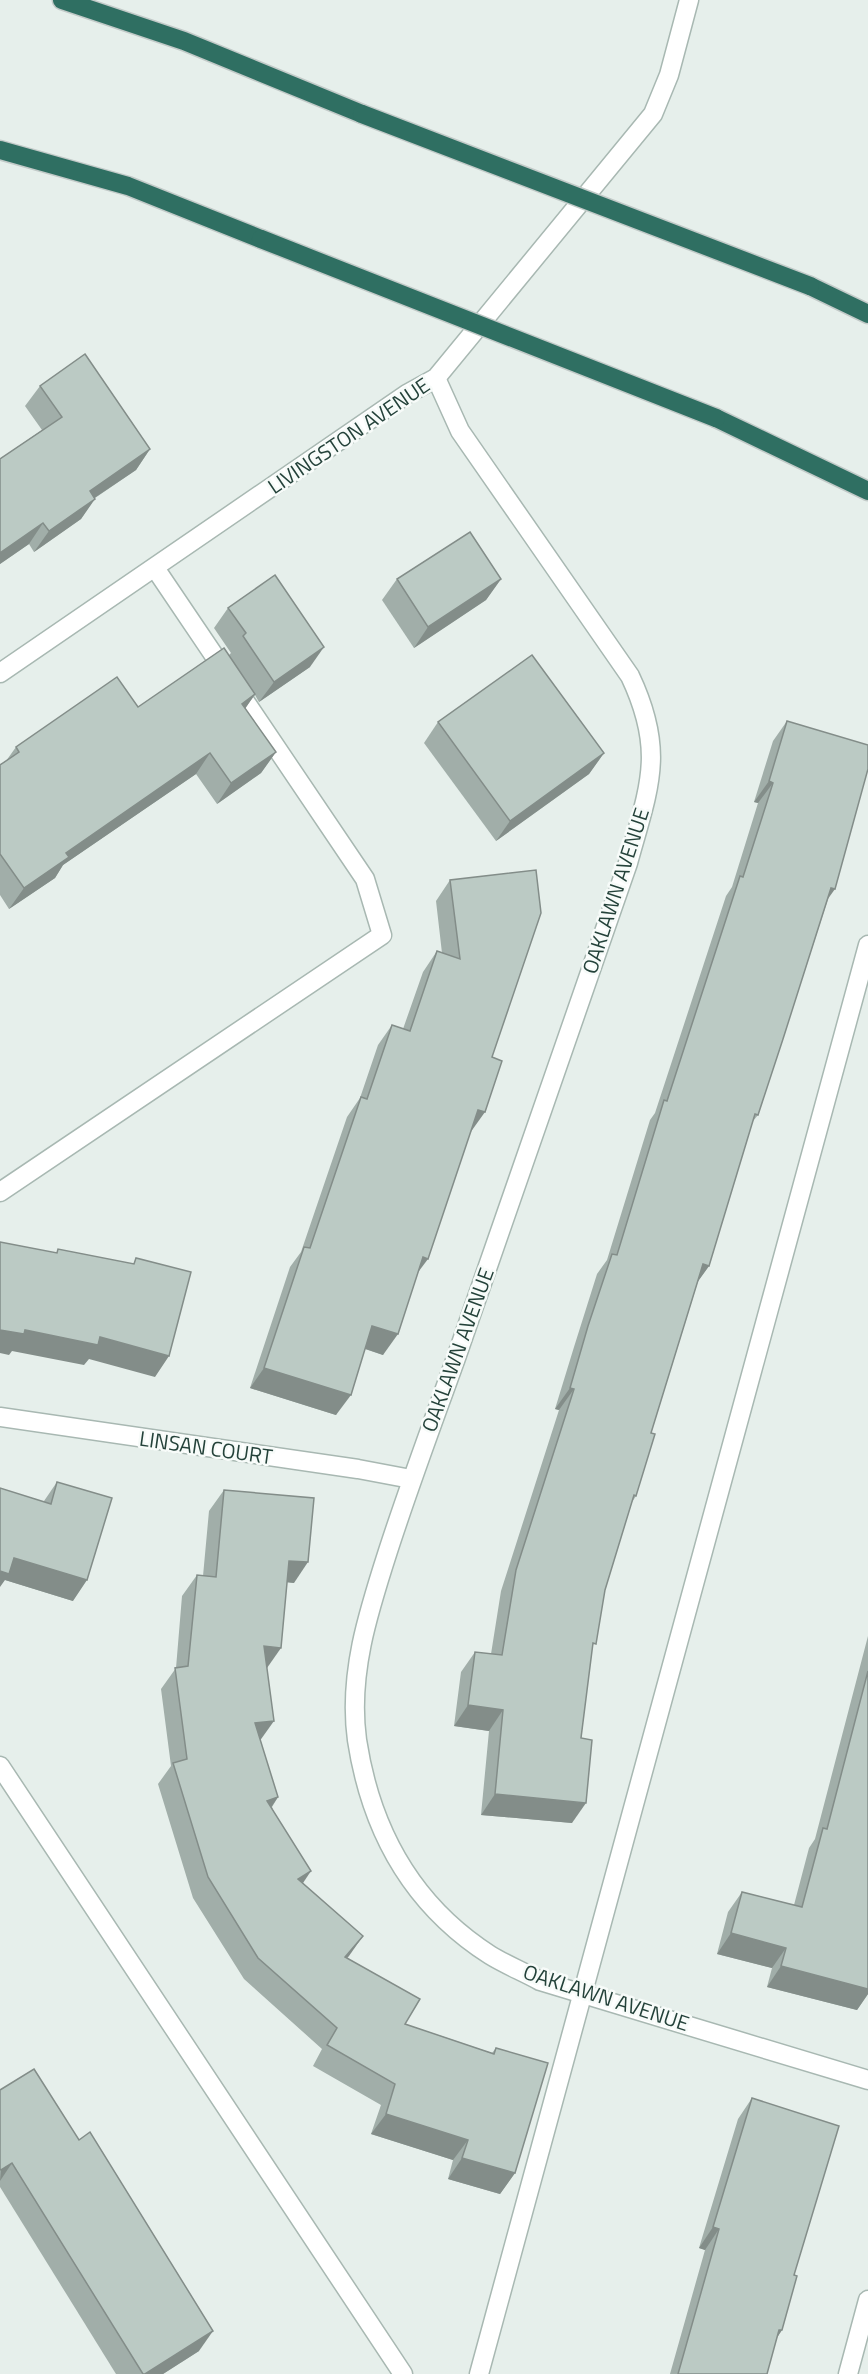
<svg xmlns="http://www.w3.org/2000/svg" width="868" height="2374" font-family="'Titillium Web',sans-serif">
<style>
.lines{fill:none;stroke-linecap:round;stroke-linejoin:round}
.lane-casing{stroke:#a8b8b2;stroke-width:21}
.street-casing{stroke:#a8b8b2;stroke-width:21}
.highway-casing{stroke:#c2cac8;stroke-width:21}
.lane{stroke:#fff;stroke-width:18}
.street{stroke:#fff;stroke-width:18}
.highway{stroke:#2f6f62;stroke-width:18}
.highway-bridge-casing{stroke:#c2cac8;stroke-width:21;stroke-linecap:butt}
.highway-bridge{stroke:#2f6f62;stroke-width:18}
.wall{fill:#a1aea9}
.shaded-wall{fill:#838d89}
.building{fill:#bbcac4;stroke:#838d89;stroke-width:1.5}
.labels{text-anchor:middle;stroke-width:5;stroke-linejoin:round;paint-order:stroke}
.street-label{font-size:21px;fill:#24423a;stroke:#f7fbf9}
</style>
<rect width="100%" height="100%" fill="#e6efeb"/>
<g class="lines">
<g class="lane-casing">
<g id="lane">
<polyline points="0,1192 382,935 365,879 155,568"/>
<polyline points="0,1766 403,2374"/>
<polyline points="479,2374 868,945"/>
</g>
</g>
<g class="street-casing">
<g id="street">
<path d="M436,378L460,431L630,676C666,752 649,787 628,863C570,1028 514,1193 456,1358C433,1422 409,1486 388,1551C368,1613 348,1675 357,1740C371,1831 412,1905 490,1955C506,1965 524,1972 540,1981L868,2080"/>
<polyline points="0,673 407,394 436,378 653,114 669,75 689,0"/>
<polyline points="0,1417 358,1469 411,1479"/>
<polyline points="848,2374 868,2300"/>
</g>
</g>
<g class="highway-casing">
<g id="highway">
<polyline points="62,0 184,41 362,114"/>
<polyline points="0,150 128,186 261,239"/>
<polyline points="810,286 868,314"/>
<polyline points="716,418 868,491"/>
</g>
</g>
<use href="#lane" class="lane"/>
<use href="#street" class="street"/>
<use href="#highway" class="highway"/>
<g class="highway-bridge-casing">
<g id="highway-bridge">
<polyline points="362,114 810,286"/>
<polyline points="261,239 716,418"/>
</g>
</g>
<use href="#highway-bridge" class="highway-bridge"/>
</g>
<g class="wall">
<polygon points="40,386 150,449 136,470 95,498 81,519 34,552 29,544 0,564 0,459 42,430 25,406"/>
<polygon points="397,579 501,579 486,600 414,648 382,600"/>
<polygon points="228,608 310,667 259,702 255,695 245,708 276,752 261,773 217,804 196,774 63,865 55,878 9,909 0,895 0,765 6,761 16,747 138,707 229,655 231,653 214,628"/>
<polygon points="787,721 828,899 758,1115 753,1121 709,1266 698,1281 651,1433 636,1496 632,1502 605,1590 592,1649 581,1738 572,1823 481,1815 489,1731 454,1726 461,1672 475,1652 491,1654 501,1591 559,1410 555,1409 574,1347 597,1274 607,1260 650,1120 655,1113 726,896 732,887 758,803 754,802 773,741"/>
<polygon points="438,722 604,753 589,774 496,841 424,743"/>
<polygon points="450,880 492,1057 470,1133 417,1273 383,1355 365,1349 336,1415 250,1388 290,1267 301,1252 347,1117 360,1098 378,1045 392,1025 403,1029 423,972 437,951 442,953 436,901"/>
<polygon points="57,1482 73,1601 5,1580 44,1501"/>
<polygon points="224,1490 294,1583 287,1582 267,1668 260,1740 278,1797 272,1807 303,1883 347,1958 405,2024 492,2053 496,2048 515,2173 500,2194 448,2179 453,2160 371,2134 381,2105 313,2066 322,2049 244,1979 193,1898 158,1784 171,1766 161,1689 176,1668 182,1596 197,1575 203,1576 209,1511"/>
<polygon points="868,1636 868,1994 857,2010 767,1987 772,1968 717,1954 728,1912 742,1892 794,1905 809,1848 815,1839"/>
<polygon points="0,2090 199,2351 163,2374 116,2374 0,2187"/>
<polygon points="752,2098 794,2275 782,2330 776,2339 767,2374 670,2374 705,2250 699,2248 738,2119"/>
</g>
<g class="shaded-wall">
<polygon points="150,449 136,470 75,511 90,491"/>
<polygon points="95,499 81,519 34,552 49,531"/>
<polygon points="43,523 29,544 0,564 0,553"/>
<polygon points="501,579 486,600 414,648 428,627"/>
<polygon points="324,647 310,667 259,702 274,682"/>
<polygon points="255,694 241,715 242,704"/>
<polygon points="276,752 261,773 217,804 231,783"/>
<polygon points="210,753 196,774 63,865 55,878 9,909 24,888 66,853"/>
<polygon points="604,753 589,774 496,841 510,821"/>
<polygon points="769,781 773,783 758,803 754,802"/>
<polygon points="831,888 835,889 820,910"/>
<polygon points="478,1110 485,1112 470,1133"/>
<polygon points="423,1257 428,1259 413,1279"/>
<polygon points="703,1264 709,1266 694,1287"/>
<polygon points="372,1326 398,1334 383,1355 357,1346"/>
<polygon points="0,1330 25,1330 100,1337 169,1356 155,1377 89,1359 84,1365 12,1351 9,1355 0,1353"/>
<polygon points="264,1368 351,1395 336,1415 250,1388"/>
<polygon points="570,1388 574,1389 559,1410 555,1409"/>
<polygon points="14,1558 87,1580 73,1601 5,1580 0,1587 0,1571"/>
<polygon points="289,1561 308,1562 294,1583 275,1581"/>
<polygon points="264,1646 281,1648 267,1668"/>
<polygon points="468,1705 503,1710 489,1731 454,1726"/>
<polygon points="274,1721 259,1742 255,1723"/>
<polygon points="495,1794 586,1803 572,1823 481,1815"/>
<polygon points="278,1797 264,1818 267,1801"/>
<polygon points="311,1871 297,1892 298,1879"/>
<polygon points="731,1933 786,1948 772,1968 717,1954"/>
<polygon points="363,1936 349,1956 330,1977 345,1957"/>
<polygon points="781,1966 868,1989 868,1994 857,2010 767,1987"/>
<polygon points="386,2114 468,2140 453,2160 371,2134"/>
<polygon points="462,2158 515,2173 500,2194 448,2179"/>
<polygon points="12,2163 0,2181 1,2170"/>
<polygon points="713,2227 719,2229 705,2250 699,2248"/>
<polygon points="779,2330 782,2330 768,2351"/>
<polygon points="213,2331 199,2351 163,2374 145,2374"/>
</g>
<g class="building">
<polygon points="85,354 150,449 90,491 95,499 49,531 43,523 0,553 0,459 62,417 40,386"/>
<polygon points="470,532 501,579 428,627 397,579"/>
<polygon points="275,575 324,647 274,682 243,636 246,633 228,608"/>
<polygon points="224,648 255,694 242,704 276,752 231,783 210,753 66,853 69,857 24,888 0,854 0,765 19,752 16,747 117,677 138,707"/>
<polygon points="532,655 604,753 510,821 438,722"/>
<polygon points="787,721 868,745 868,769 835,889 831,888 783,1039 758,1115 755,1114 709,1266 703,1264 651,1433 655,1434 636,1496 634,1495 605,1590 596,1644 593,1643 581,1738 592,1740 586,1803 495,1794 503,1710 468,1705 475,1652 502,1655 516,1570 574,1389 570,1388 588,1326 612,1254 617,1255 664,1100 667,1101 740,876 743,877 773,783 769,781"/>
<polygon points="536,870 541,913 492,1057 502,1061 485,1112 478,1110 428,1259 423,1257 398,1334 372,1326 351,1395 264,1368 304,1247 310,1248 361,1097 367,1099 392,1025 410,1031 437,951 460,959 450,880"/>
<polygon points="0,1242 57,1253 58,1249 134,1264 136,1258 191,1272 169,1356 100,1337 98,1345 25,1330 24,1334 0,1330"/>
<polygon points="57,1482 112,1498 87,1580 14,1558 9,1574 0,1571 0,1488 51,1504"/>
<polygon points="224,1490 314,1498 308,1562 289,1561 281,1648 264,1646 274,1721 255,1723 278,1797 267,1801 311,1871 298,1879 363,1936 345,1957 420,1999 405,2024 494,2054 496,2048 548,2063 515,2173 462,2158 468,2140 386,2114 395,2084 327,2045 337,2028 258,1958 208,1877 173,1763 187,1759 175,1668 188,1666 197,1575 216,1577"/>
<polygon points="868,1671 868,1989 781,1966 786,1948 731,1933 742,1892 802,1907 823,1828 827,1829"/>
<polygon points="34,2069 79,2140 90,2132 213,2331 145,2374 143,2374 12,2163 1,2170 0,2169 0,2090"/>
<polygon points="752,2098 839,2126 794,2275 797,2276 782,2330 779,2330 767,2374 678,2374 719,2229 713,2227"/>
</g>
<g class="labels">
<g class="street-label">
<text transform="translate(349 436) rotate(-34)" y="7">LIVINGSTON AVENUE</text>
<text transform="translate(616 891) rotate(-72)" y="7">OAKLAWN AVENUE</text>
<text transform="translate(458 1350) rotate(-70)" y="7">OAKLAWN AVENUE</text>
<text transform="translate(206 1448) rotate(8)" y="7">LINSAN COURT</text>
<text transform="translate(606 1998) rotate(18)" y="7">OAKLAWN AVENUE</text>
</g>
</g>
</svg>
